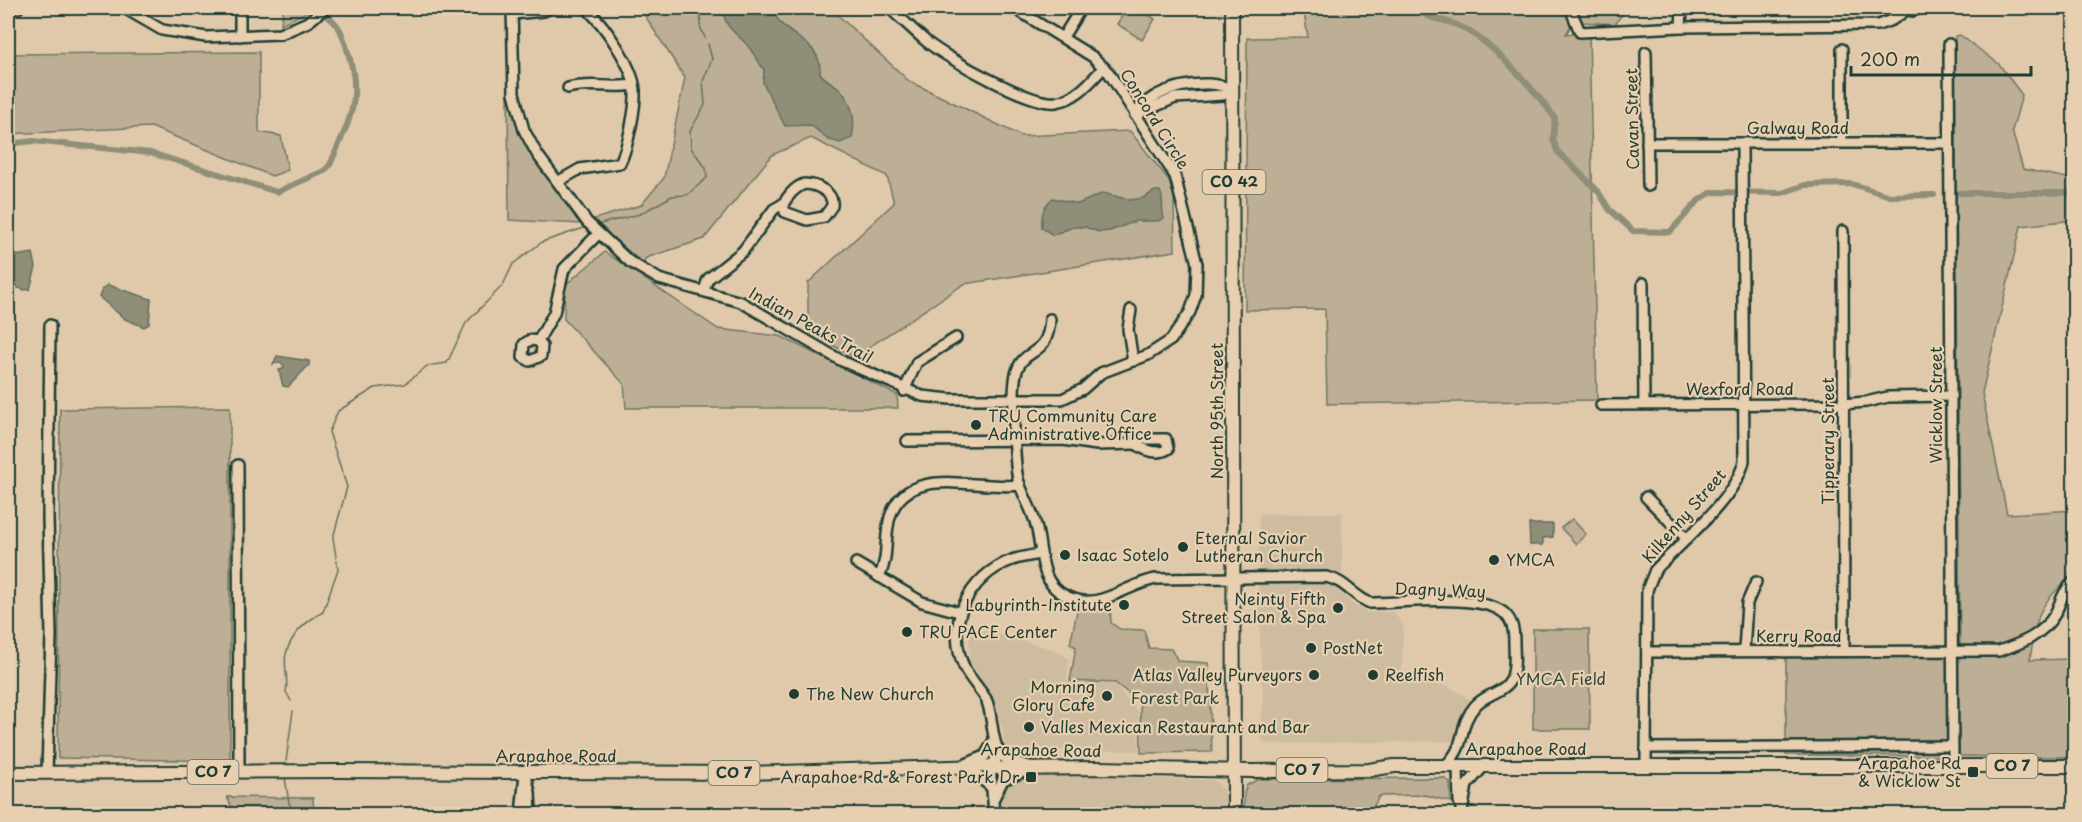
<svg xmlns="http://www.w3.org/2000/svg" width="2082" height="822" font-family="'Playpen Sans',sans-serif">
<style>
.built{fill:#cebca0}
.green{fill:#bdaf95;stroke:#6e7664;stroke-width:1.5}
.water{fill:#8e8e79;stroke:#626e5d;stroke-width:1.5}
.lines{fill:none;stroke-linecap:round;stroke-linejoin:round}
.stream{stroke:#626e5d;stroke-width:1.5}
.canal{stroke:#8e8e79;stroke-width:6}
.minor-casing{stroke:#1f3d34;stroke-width:14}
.major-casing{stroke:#1f3d34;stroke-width:16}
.minor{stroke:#e8cfb0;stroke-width:9}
.major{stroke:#e8cfb0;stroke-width:12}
.poi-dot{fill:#1f3d34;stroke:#e8cfb0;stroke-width:2}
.labels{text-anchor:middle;stroke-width:4.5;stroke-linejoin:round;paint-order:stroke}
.shield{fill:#e8cfb0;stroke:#5b6959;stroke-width:1.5}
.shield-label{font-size:15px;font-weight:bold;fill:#1f3d34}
.street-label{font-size:16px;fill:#1f3d34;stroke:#e8cfb0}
.poi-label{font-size:16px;fill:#1f3d34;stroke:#e8cfb0;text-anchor:start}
.park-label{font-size:16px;fill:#2f483e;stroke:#e8cfb0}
</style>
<rect width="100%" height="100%" fill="#e0c9ab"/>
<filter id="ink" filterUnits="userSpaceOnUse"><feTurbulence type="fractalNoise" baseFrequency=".0167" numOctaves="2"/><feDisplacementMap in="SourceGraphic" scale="12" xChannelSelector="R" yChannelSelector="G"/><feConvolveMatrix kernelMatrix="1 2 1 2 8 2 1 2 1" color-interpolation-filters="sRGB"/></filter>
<g filter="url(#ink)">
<g class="built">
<polygon points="1342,513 1342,593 1354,605 1367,612 1394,612 1403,626 1402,680 1428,681 1452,688 1470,700 1458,728 1456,741 1265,744 1260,736 1263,702 1258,599 1259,514"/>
<polygon points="968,626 1055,650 1069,659 1067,681 1115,685 1138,712 1139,751 1004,750 1003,728 986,689 970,662"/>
<polygon points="1086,776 1213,780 1223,789 1227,814 998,814 1000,786 1018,777"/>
</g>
<g class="green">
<polygon points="283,8 315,8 281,24"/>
<polygon points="640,8 830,8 909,81 1021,136 1130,131 1168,179 1174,197 1175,251 964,284 854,357 808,331 808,283 894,203 887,176 811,138 772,155 704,239 646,258 643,263 607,233 594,219 641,205 664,178 685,78"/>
<polygon points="1127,8 1137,8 1155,19 1142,40 1117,24"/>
<polygon points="1303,8 1565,8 1572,24 1566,34 1589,32 1597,400 1327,404 1325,309 1245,310 1247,38 1308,37"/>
<polygon points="1574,8 1627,8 1615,24 1582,22"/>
<path d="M1960,35L1999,64L2022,95L2012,131L2023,169L2073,179L2074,220L2021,226L1982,393L2007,514L2074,510V575C2037,604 2037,615 2030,660L2074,659V757L1786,755V656L1960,657L1955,36Z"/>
<polygon points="259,52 259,132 281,136 288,170 272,176 151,127 8,134 8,54"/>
<polygon points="508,94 527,149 580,224 509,220"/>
<polygon points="605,252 718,329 780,336 897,395 898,408 626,408 624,384 564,319 565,285"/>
<polygon points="230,407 230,761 58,758 60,409"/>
<polygon points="1572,519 1586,534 1576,544 1561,528"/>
<polygon points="1110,603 1111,623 1120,629 1144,630 1149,648 1171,649 1178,661 1208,663 1212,752 1141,753 1140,702 1115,683 1070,681 1076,647 1070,644 1078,607 1090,608"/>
<polygon points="1533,629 1589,629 1590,729 1533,729"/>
<polygon points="1444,778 1450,782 1451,802 1425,795 1379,796 1370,814 1244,814 1244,793 1247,785 1259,779"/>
<polygon points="227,797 313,798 314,814 235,814"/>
</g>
<g class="water">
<path d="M724,8H772C780,34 809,37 818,58C820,62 820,69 820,73C825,80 833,83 839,88C852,102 856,120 852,138L840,143L827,139L811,125L785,126L763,83L764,70C759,62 754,54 748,46C737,33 722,27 724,8Z"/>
<path d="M1155,191H1160C1164,199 1161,208 1164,218L1158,221H1136L1110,231L1099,232L1085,227H1073L1053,235L1042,228C1041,215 1043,206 1053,198L1078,204L1103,193L1130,200L1143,198Z"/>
<polygon points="33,253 36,267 30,289 24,290 8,284 8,262 15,256"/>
<polygon points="108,285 151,299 149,324 144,327 125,319 99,297 102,289"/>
<polygon points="277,356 309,361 309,365 288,387 283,386 279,370 283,369 284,366 280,362 273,364"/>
<polygon points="1529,524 1553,524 1553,537 1543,538 1543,545 1530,545"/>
</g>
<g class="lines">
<g class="stream">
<polyline points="702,8 700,26 705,38"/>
<polyline points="600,224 640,214 672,196 687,195 707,178 706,168 691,148 690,131 705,105 703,81 712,59 708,44"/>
<path d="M291,701L286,692C289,679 283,664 286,654C291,635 306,621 323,612L338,569L333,538L347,487L329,432L338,411L375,388L405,384L427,366L447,363L466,323L503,285L513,264L542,242L584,228"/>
<polyline points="286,761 293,711"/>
<polyline points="285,778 289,803 294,814"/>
</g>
<g class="canal">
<path d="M1414,8C1430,20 1440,18 1457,25C1490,39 1534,89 1555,118L1553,139L1557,151L1598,191L1609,209L1633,231L1670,232L1699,200L1712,192L1782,193L1805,185L1852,184L1890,196L1934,195"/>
<path d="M8,144L33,141L151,153L277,192L324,171L330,165C349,119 364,100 347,49C342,33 340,25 326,15"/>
<polyline points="1956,193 2070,193"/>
</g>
<g class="minor-casing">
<g id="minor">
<polyline points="12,8 18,8"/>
<polyline points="124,8 162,30 206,37 280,34 308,22 325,8"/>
<polyline points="512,8 514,93 524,130 537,154 587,222 630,262 659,279 741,302 842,361 922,396 950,399 1062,399 1083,389 1101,373 1148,355 1171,340 1190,312 1196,295 1197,264 1175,176 1109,73 1093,57 1014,8"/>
<path d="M889,8C902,19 914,31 927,42C948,59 1032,106 1056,102C1077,99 1090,82 1104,67"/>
<polyline points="1570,8 1580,32 1681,27 1878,25 1892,20 1908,9"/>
<polyline points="1906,8 1912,11 1922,8"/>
<polyline points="513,14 544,11 550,8"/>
<polyline points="1681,27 1682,8"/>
<polyline points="240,36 240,8"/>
<polyline points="1063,37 1081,8"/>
<polyline points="1949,44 1953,766"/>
<polyline points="1842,49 1842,142"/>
<polyline points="1646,52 1648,186"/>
<path d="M568,88C591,82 609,89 634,85"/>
<path d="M1135,115C1151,87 1206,76 1233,90"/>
<polyline points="1135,115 1175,98 1223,95 1233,90"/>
<polyline points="1647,143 1949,143"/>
<path d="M559,181L580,169L620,163C628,147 636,108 635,90C633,66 604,24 586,8"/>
<path d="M804,184C816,184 834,192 832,206L824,217L807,220L785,212L783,204C789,195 794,188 804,184Z"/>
<polyline points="1843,231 1844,651"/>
<polyline points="1643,283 1644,404"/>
<polyline points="704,290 708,279 743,251 774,209 783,204"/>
<polyline points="1131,310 1128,329 1133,361"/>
<path d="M1050,319C1048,360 1023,345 1016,374C1012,392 1014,461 1018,479C1022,494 1031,507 1035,522C1045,553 1035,590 1078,600C1103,607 1131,583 1156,579L1326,577C1344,580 1353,596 1370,603C1402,603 1481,593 1504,613C1513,621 1514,631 1514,643C1514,654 1516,669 1511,679C1504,693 1485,694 1475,706C1457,727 1468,744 1446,765"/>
<polyline points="538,341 542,346 541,356 530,361 523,357 524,344 530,340 538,341 554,313 564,269 598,234"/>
<polyline points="904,391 917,362 956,338"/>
<polyline points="1601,405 1843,404 1866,402 1888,397 1951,396"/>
<path d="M1142,439H1166L1168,449C1158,455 1145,451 1136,444Z"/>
<polyline points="907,441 1063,440 1097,445 1136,444"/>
<polyline points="238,465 239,772"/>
<polyline points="1646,497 1686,538"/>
<polyline points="856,563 922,602 959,612"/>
<path d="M879,577C890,556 883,536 891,514C909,463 980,491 1020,485"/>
<polyline points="1744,651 1747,603 1756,582"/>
<path d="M1647,652L1999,651C2022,643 2042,636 2055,614C2063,598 2060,596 2074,581"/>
<polyline points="1646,748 1952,746"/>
<polyline points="966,764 985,756 994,740"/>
<path d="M1646,765L1647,590L1655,570C1682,542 1736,498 1744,461L1742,143"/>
<polyline points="1458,766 1459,801 1462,812"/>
<path d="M1032,767C1024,764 1013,763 1006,759C990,750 994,715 986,699C980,689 971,680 965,669C944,625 968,576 1012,560C1021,557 1030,556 1039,554"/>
<polyline points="956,768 979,777 991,787"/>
<polyline points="525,772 530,792 531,814"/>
<polyline points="47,773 51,635 48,518 50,325"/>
<polyline points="994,798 1003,780 1023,772"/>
<polyline points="1462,812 1467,785 1484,766"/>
<polyline points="521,814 525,774"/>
<polyline points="994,814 990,766 996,760 998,749"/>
</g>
</g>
<g class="major-casing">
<g id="major">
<polyline points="1232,8 1234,814"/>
<polyline points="8,773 337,771 747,773 984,766 1005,769 1097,768 1251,771 1369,770 1394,766 2074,766"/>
</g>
</g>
<use href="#minor" class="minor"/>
<use href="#major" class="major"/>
</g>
</g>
<g class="poi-dot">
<circle cx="976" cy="425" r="6"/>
<circle cx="1183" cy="547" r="6"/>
<circle cx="1065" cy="555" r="6"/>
<circle cx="1494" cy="560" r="6"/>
<circle cx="1124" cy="605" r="6"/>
<circle cx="1338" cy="608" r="6"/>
<circle cx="907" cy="632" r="6"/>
<circle cx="1311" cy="648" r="6"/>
<circle cx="1314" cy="675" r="6"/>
<circle cx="1373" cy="675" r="6"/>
<circle cx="794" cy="694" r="6"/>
<circle cx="1107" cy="696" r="6"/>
<circle cx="1029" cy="727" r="6"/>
<rect x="1967" y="766" width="12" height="12" rx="3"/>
<rect x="1025" y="771" width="12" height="12" rx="3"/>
</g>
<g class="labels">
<g class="shield">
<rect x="1202.5" y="170" width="63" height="24" rx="4.5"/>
<rect x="1986.5" y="754" width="51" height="24" rx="4.5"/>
<rect x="1276.5" y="758" width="51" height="24" rx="4.5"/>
<rect x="187.5" y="760" width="51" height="24" rx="4.5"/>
<rect x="708.5" y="761" width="51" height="24" rx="4.5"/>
</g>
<g class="shield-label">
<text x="1234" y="187">CO 42</text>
<text x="2012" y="771">CO 7</text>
<text x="1302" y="775">CO 7</text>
<text x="213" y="777">CO 7</text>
<text x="734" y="778">CO 7</text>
</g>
<g class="street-label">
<text transform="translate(1155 119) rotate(58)" y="6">Concord Circle</text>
<text transform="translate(1632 119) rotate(-91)" y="6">Cavan Street</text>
<text x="1798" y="134">Galway Road</text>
<text transform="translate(811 325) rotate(29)" y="6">Indian Peaks Trail</text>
<text x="1740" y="395">Wexford Road</text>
<text transform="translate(1936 405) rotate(-90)" y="6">Wicklow Street</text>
<text transform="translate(1217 411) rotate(-90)" y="6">North 95th Street</text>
<text transform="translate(1828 441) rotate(-90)" y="6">Tipperary Street</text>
<text transform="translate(1684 516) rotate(-49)" y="6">Kilkenny Street</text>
<text transform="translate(1440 590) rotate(2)" y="6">Dagny Way</text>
<text x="1799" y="642">Kerry Road</text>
<text x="1526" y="755">Arapahoe Road</text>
<text transform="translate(1041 750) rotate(1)" y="6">Arapahoe Road</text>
<text x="556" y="762">Arapahoe Road</text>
</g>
<g class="poi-label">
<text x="988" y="422">TRU Community Care<tspan x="988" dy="18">Administrative Office</tspan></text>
<text x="1195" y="544">Eternal Savior<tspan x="1195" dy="18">Lutheran Church</tspan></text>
<text x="1077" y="561">Isaac Sotelo</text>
<text x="1506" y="566">YMCA</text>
<text x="1326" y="605" text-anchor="end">Neinty Fifth<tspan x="1326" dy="18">Street Salon &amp; Spa</tspan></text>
<text x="1112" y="611" text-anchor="end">Labyrinth-Institute</text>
<text x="919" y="638">TRU PACE Center</text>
<text x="1323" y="654">PostNet</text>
<text x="1302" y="681" text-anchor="end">Atlas Valley Purveyors</text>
<text x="1385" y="681">Reelfish</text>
<text x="1095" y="693" text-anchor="end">Morning<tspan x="1095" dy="18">Glory Cafe</tspan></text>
<text x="806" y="700">The New Church</text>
<text x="1041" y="733">Valles Mexican Restaurant and Bar</text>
<text x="1961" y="769" text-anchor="end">Arapahoe Rd<tspan x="1961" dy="18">&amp; Wicklow St</tspan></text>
<text x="1019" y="783" text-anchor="end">Arapahoe Rd &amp; Forest Park Dr</text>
</g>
<g class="park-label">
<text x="1561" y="685">YMCA Field</text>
<text x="1175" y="704">Forest Park</text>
</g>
</g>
<rect width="2082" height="822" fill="none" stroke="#e8cfb0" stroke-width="30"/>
<rect x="15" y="15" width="2052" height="792" fill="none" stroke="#1f3d34" stroke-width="2" filter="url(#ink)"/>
<path d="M1851 66v9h180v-9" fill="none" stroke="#1f3d34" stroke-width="3"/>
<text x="1860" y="66" font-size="18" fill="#1f3d34" stroke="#e8cfb0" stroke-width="4.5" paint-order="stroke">200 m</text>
</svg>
